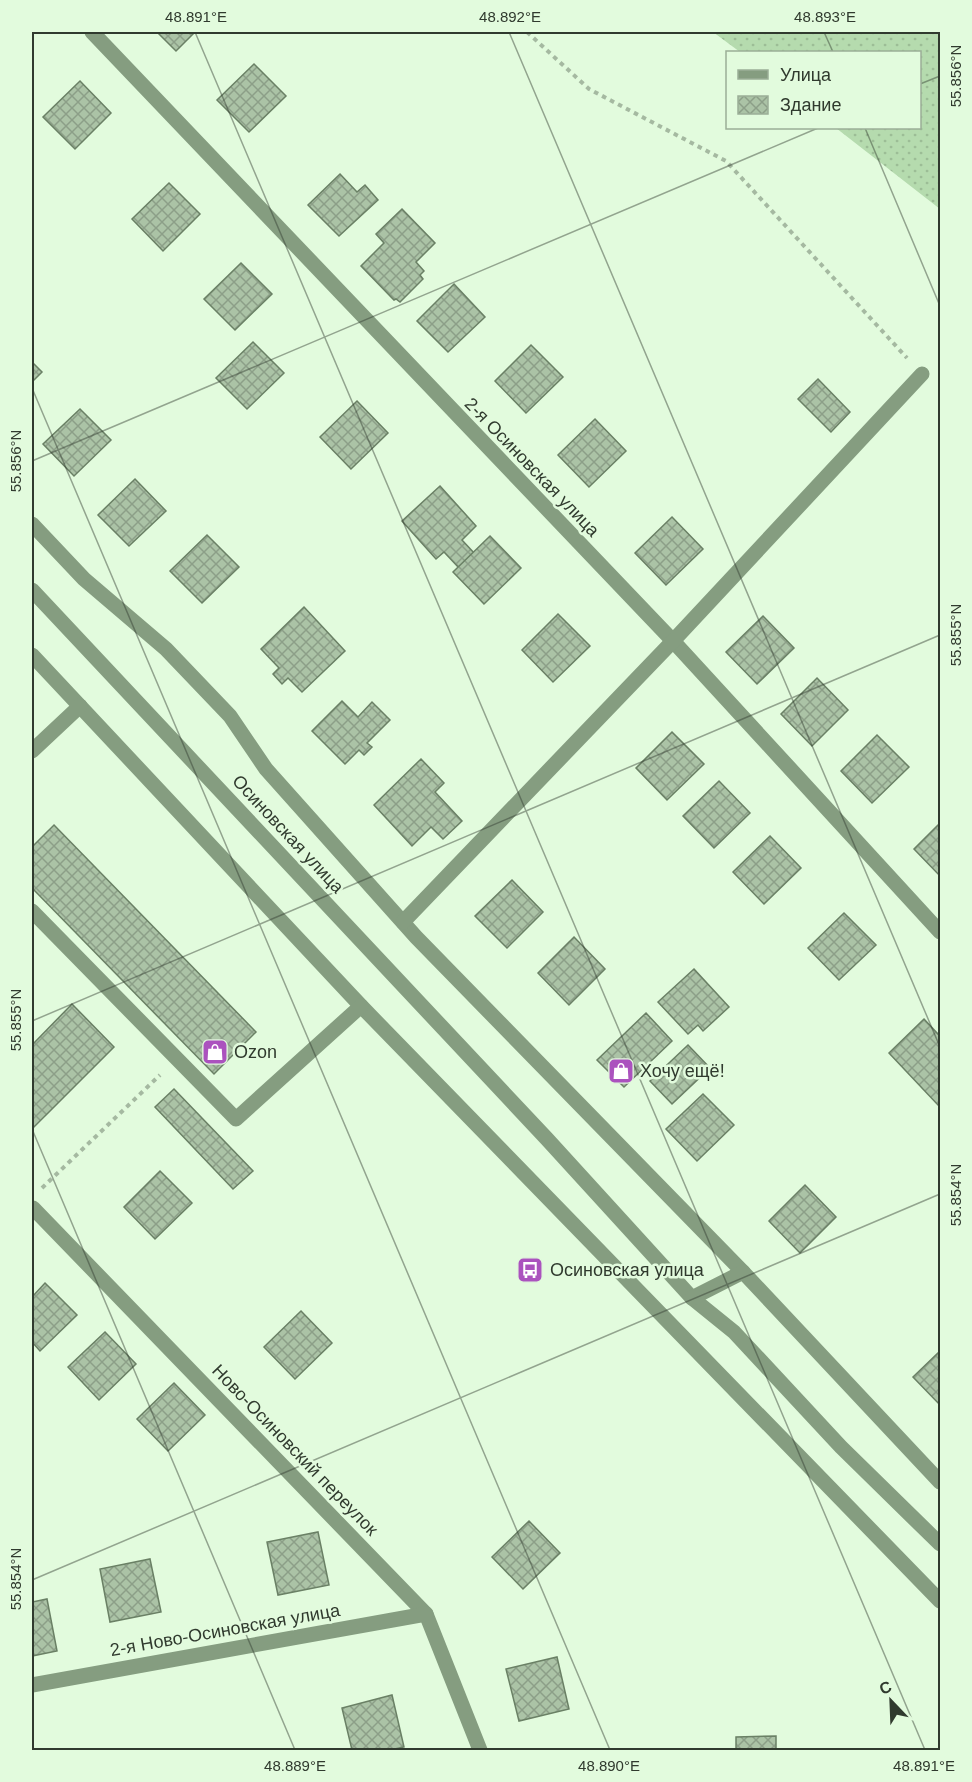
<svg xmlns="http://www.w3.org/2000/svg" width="972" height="1782" font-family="Helvetica,sans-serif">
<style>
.grass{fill:url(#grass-dots)}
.building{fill:url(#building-cross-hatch);stroke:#6a8065;stroke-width:1.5}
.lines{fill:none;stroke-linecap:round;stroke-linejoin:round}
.path{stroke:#a5b9a1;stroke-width:4;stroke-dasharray:4.5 4.5;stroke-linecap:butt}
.minor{stroke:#859d80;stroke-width:15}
.ticks{fill:none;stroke:#303a2e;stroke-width:1.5;stroke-opacity:0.45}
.labels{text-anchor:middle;stroke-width:5;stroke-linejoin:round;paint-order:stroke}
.street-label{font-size:18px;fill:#303a2e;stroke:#e2fbdd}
.poi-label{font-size:18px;fill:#303a2e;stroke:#e2fbdd;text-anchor:start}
.neatline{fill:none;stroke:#303a2e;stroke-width:2}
.ticks-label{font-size:15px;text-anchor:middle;fill:#303a2e}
</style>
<defs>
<pattern id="grass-dots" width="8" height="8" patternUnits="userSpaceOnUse" patternTransform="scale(1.5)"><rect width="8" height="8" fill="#b5dbae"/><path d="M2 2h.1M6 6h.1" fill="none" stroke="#9cbd96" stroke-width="1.8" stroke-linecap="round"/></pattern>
<pattern id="building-cross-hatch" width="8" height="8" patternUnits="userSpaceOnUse" patternTransform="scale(1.5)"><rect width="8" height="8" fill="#abc3a6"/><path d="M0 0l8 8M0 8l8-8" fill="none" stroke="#8c9f88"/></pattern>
</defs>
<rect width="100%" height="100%" fill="#e2fbdd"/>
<polygon class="grass" points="713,32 940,32 940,209 836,128 920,128 920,52 740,52"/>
<g class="building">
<polygon points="157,32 195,32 176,51"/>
<polygon points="254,64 286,96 249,132 217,100"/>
<polygon points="80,81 111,113 75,149 43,117"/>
<polygon points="340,174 357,192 365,185 378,200 339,236 308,205"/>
<polygon points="169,183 200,214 163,251 132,219"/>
<polygon points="402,209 435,243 416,262 424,271 420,275 423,279 400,302 396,299 394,300 361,266 384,243 376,234"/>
<polygon points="241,263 272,294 235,330 204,299"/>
<polygon points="454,284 485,317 448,352 417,321"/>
<polygon points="253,342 284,373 247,409 216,378"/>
<polygon points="531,345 563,377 526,413 495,381"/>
<polygon points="32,362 42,372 32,382"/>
<polygon points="818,379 850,412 831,432 798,399"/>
<polygon points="357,401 388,433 351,469 320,437"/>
<polygon points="80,409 111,440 74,476 43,444"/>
<polygon points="595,419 626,451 589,487 558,455"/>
<polygon points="135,479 166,511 129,546 98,515"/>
<polygon points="440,486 476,526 462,540 475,554 459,568 444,552 436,559 402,521"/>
<polygon points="672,517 703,549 666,585 635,553"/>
<polygon points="207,535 239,567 202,603 170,571"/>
<polygon points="490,536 521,568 484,604 453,572"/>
<polygon points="304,607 345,651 302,692 288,678 282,684 273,674 279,668 261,649"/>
<polygon points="558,614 590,646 553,682 522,650"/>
<polygon points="763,616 794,648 757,684 726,652"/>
<polygon points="817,678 848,710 812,746 781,714"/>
<polygon points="342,701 358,717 372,702 390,720 367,743 372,747 364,755 359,750 345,764 312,731"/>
<polygon points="672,732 704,764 667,800 636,768"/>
<polygon points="877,735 909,767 872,803 841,771"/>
<polygon points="421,759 444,783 435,792 462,821 443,839 431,827 412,846 374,805"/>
<polygon points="719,781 750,813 714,848 683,816"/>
<polygon points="940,823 940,876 914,849"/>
<polygon points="54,825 256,1032 214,1074 32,888 32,847"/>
<polygon points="770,836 801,868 764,904 733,872"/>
<polygon points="512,880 543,912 507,948 475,916"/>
<polygon points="844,913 876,945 839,980 808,948"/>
<polygon points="574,937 605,969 569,1005 538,973"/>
<polygon points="694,969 729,1007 703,1031 698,1025 688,1034 658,1002"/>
<polygon points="72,1004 114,1047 32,1129 32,1045"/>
<polygon points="646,1013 672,1041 624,1087 597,1060"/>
<polygon points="924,1019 938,1034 940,1031 940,1103 938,1105 889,1053"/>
<polygon points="688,1045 710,1068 672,1104 650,1081"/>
<polygon points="174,1089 253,1171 233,1189 155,1107"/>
<polygon points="703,1094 734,1125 697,1161 666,1129"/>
<polygon points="160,1171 192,1203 155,1239 124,1207"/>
<polygon points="805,1185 836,1217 800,1253 769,1221"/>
<polygon points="45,1283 77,1315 40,1351 32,1342 32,1297"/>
<polygon points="301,1311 332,1343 295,1379 264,1347"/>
<polygon points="105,1332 136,1364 99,1400 68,1367"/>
<polygon points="940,1351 940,1405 913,1377"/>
<polygon points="174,1383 205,1415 168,1451 137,1419"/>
<polygon points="529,1521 560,1553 523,1589 492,1557"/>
<polygon points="318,1532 329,1585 278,1595 267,1542"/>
<polygon points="150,1559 161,1612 110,1622 100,1569"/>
<polygon points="47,1599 57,1651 32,1656 32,1602"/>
<polygon points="557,1657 569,1709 519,1721 506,1669"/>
<polygon points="392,1695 404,1747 390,1750 352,1750 342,1708"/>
<polygon points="776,1736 776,1750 736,1750 736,1737"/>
</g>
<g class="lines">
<g class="path">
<polyline points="527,32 589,89 726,161 907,358"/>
<polyline points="42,1188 160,1075"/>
</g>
<g class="minor">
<polyline points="92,32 673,641 940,932"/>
<polyline points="32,524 84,579 166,649 230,716 266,769 416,937 743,1272 940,1482"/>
<polyline points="32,590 547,1139 692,1298 734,1332 841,1447 940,1544"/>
<polyline points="32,655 361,1006 940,1601"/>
<polyline points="32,751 80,706"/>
<polyline points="32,911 236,1119 361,1006"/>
<polyline points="403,922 673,641 922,374"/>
<polyline points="32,1209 33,1208 426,1614 480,1750"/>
<polyline points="692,1298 743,1272"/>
<polyline points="32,1685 426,1614"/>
</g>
</g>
<path class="ticks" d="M195,32L925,1750M509,32L940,1047M824,32L833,52M920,84L940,76M865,128L940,306M32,388L610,1750M32,461L818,128M32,1021L940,635M32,1129L295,1750M32,1580L940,1194"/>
<defs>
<g id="shop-square" transform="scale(1.35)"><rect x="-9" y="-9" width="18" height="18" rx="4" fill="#ab52be" stroke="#e2fbdd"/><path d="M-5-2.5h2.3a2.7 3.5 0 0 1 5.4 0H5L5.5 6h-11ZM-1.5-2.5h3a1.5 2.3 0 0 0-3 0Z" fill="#fff"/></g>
<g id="bus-square" transform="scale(1.35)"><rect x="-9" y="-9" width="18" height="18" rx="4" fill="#ab52be" stroke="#e2fbdd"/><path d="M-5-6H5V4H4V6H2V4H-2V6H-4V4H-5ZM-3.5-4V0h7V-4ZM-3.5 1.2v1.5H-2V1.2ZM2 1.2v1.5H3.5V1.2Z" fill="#fff"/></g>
</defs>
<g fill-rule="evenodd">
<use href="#shop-square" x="215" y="1052"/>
<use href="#shop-square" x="621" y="1071"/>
<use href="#bus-square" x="530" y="1270"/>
</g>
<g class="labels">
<g class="street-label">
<text transform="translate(532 467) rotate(46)" y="6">2-я Осиновская улица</text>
<text transform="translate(288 834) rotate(47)" y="6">Осиновская улица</text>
<text transform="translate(295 1450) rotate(46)" y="6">Ново-Осиновский переулок</text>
<text transform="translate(225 1630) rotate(-10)" y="6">2-я Ново-Осиновская улица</text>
</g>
<g class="poi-label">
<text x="234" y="1058">Ozon</text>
<text x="640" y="1077">Хочу ещё!</text>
<text x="550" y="1276">Осиновская улица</text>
</g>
</g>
<rect width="972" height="1782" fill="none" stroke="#e2fbdd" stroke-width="66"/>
<rect x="726" y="51" width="195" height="78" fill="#e2fbdd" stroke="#9bae97" stroke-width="1.5"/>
<rect x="738" y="70" width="30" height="9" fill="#859d80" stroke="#9bae97" stroke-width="1.5"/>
<text x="780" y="81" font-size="18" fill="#303a2e">Улица</text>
<rect x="738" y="96" width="30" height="18" fill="url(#building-cross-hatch)" stroke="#9bae97" stroke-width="1.5"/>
<text x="780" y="111" font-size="18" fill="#303a2e">Здание</text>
<g transform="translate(891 1701) rotate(337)" stroke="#e2fbdd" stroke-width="4.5" paint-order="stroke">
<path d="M0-4.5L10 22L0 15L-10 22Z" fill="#303a2e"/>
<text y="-9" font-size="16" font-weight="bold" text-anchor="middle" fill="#303a2e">С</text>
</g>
<rect x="33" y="33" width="906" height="1716" class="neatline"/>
<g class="ticks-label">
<text x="196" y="22">48.891°E</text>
<text x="510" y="22">48.892°E</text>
<text x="825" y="22">48.893°E</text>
<text transform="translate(956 76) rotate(-90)" y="5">55.856°N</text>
<text transform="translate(16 461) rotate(-90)" y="5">55.856°N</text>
<text transform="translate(956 635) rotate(-90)" y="5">55.855°N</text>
<text transform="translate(16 1020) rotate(-90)" y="5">55.855°N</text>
<text transform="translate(956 1195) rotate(-90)" y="5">55.854°N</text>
<text transform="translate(16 1579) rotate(-90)" y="5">55.854°N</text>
<text x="295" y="1771">48.889°E</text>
<text x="609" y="1771">48.890°E</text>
<text x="924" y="1771">48.891°E</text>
</g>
</svg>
